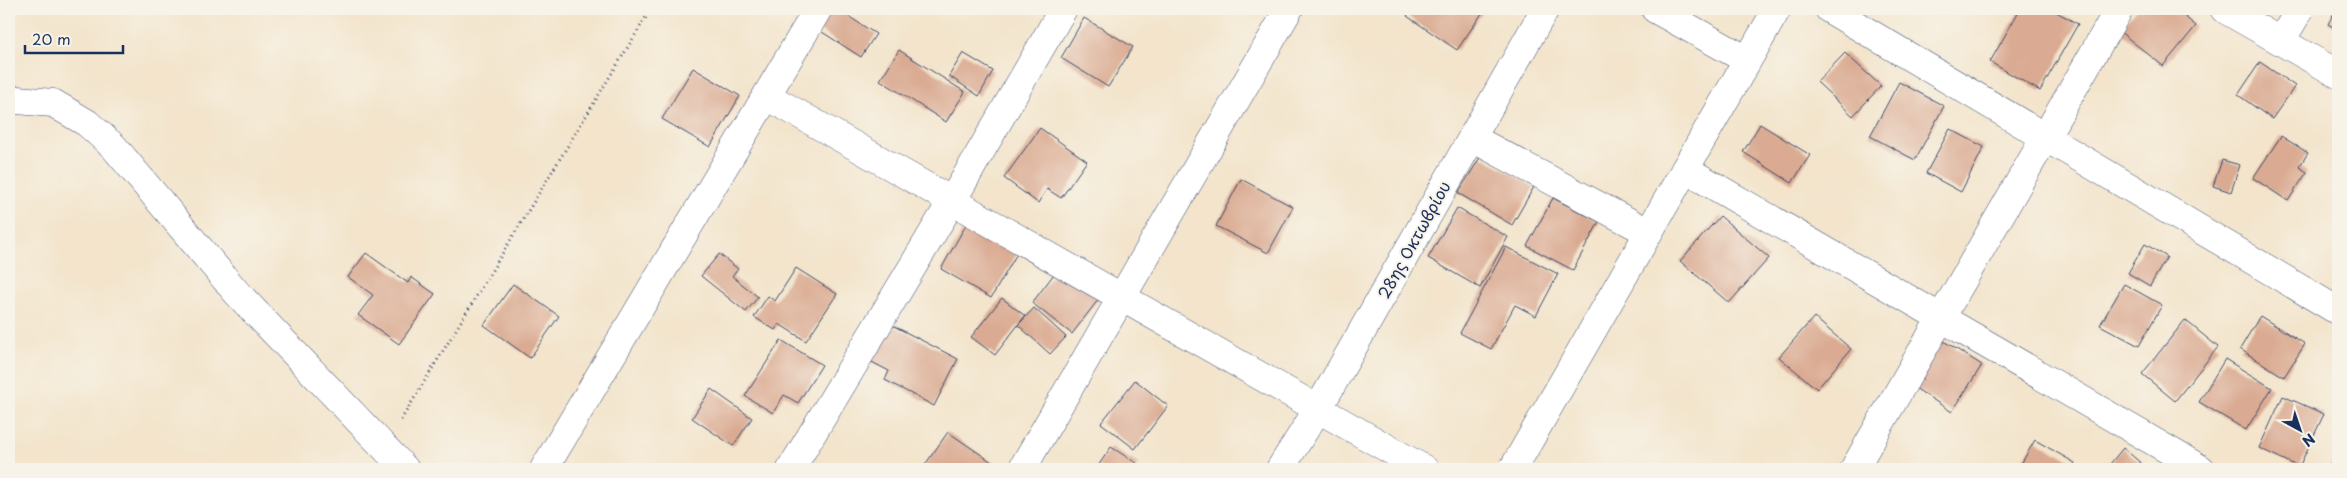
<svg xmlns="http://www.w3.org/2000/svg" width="2347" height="478" font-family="'Playpen Sans',sans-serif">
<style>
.building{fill:#daaa92}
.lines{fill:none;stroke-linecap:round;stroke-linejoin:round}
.street-casing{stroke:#3b4a6e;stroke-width:29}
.secondary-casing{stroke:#3b4a6e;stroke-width:29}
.path{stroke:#3b4a6e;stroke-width:3;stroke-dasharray:1 4;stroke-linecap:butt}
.street{stroke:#fff;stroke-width:28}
.secondary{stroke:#fff;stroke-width:28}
.labels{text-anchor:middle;stroke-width:4;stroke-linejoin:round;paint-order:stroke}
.street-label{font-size:16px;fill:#1b2f5e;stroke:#f7f3e8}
</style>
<rect width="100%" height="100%" fill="#f7f3e8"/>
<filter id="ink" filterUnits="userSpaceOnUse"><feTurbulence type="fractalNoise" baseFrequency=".02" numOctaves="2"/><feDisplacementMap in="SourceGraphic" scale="10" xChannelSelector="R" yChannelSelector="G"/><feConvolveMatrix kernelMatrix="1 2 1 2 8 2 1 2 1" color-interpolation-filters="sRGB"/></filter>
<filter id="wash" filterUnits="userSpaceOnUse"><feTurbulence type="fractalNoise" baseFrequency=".0096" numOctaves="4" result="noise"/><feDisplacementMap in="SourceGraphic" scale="20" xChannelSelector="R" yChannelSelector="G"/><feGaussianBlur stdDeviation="1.12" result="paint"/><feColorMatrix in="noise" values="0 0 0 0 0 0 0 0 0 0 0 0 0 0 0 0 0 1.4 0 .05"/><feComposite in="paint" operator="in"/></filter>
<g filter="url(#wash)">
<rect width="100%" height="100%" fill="#f3e4cb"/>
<g id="blocks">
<g class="building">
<polygon points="833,9 837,9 876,34 861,57 819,30"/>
<polygon points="1412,9 1485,9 1457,50 1407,16"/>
<polygon points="2020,9 2051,9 2078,24 2040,91 1990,62"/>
<polygon points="2137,9 2190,9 2184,16 2196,26 2163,66 2119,31"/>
<polygon points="2336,9 2338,9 2338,30 2328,24"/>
<polygon points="1084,18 1133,47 1108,87 1061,58"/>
<polygon points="899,50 965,92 946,122 880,80"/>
<polygon points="963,53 993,71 979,96 949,76"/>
<polygon points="1845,53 1881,86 1853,116 1817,82"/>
<polygon points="2260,62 2295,86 2272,119 2238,95"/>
<polygon points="693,68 740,96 710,147 662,119"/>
<polygon points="1899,82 1944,106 1915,160 1870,136"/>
<polygon points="1760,124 1810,155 1792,183 1743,152"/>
<polygon points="1040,128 1087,161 1061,198 1047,189 1038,203 1004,178"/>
<polygon points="1950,129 1984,147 1961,192 1926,173"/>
<polygon points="2281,136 2308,153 2299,167 2307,172 2288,201 2253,178"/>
<polygon points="1481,156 1534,187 1512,225 1458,193"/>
<polygon points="2222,160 2240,165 2231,192 2213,186"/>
<polygon points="1241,179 1293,207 1268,253 1216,226"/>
<polygon points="1553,198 1599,222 1573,270 1527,246"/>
<polygon points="1457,208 1508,237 1480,288 1428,258"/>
<polygon points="971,216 1022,245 991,298 941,269"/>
<polygon points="1720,216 1769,258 1729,303 1680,261"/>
<polygon points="2145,244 2167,257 2150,286 2128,273"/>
<polygon points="1506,247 1558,274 1536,316 1515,305 1491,349 1460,333"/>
<polygon points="366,253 408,283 411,277 435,294 399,344 358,315 373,295 348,277"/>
<polygon points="719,254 738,269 732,276 758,297 746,312 701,276"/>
<polygon points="1067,257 1101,296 1072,334 1032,303"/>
<polygon points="796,268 837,294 806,341 779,324 775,330 754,317 768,296 775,301"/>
<polygon points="513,284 559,316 530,358 484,325"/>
<polygon points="2124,284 2162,305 2139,346 2100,325"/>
<polygon points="1002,298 1025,316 995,355 971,337"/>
<polygon points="1034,308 1066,337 1050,354 1018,325"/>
<polygon points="2260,316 2305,344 2284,377 2240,349"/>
<polygon points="1814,317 1851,349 1817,389 1779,357"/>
<polygon points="2185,320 2218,347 2175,401 2142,374"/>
<polygon points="886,322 958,359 934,406 885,380 889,371 866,359"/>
<polygon points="781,340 822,365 798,403 784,395 773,413 745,396"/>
<polygon points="1942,340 1982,365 1952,412 1912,386"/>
<polygon points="2225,359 2272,388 2246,430 2199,402"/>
<polygon points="1135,380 1168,406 1135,449 1101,423"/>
<polygon points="711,389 752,418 733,446 692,418"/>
<polygon points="2283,396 2324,414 2299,467 2259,448"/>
<polygon points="948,432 1002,469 922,469"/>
<polygon points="2035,440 2075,463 2071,469 2018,469"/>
<polygon points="1111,447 1138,464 1134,469 1104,469 1098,466"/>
<polygon points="2123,448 2148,469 2106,469"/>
<polygon points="2338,452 2338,469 2328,469"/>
</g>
</g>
</g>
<g filter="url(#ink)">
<use href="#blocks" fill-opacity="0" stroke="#3b4a6e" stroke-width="1"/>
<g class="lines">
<g class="street-casing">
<g id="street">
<polyline points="1655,9 1747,60"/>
<polyline points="1829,9 2338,311"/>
<polyline points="2224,9 2338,74"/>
<polyline points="2281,41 2300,9"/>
<polyline points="767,96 1424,469"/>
<polyline points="1472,138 1648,232"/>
<polyline points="1685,169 2201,469"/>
<polyline points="544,469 818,9"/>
<polyline points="791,469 952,201 1063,9"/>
<polyline points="1022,469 1289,9"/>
<polyline points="1280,469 1318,409 1545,9"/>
<polyline points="1854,469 2119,9"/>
</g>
</g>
<g class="secondary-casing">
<g id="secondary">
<polyline points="9,102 17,100 53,103 87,123 114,147 237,293 405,469"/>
<polyline points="1513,469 1777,9"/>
</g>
</g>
<polyline class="path" points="401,420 651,9"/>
<use href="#street" class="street"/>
<use href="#secondary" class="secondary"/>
</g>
</g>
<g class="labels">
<g class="street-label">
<text transform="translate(1414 240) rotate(-61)" y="6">28ης Οκτωβρίου</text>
</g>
</g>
<rect width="2347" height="478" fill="none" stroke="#f7f3e8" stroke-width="30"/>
<g transform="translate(2300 430) rotate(140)" stroke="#f7f3e8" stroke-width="4" paint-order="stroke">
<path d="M0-4L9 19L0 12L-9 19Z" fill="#1b2f5e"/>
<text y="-8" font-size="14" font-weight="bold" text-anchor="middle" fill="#1b2f5e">N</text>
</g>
<path d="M25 45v8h98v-8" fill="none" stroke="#1b2f5e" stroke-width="2.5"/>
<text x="32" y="45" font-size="15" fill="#1b2f5e" stroke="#f7f3e8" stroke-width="4" paint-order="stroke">20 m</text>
</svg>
